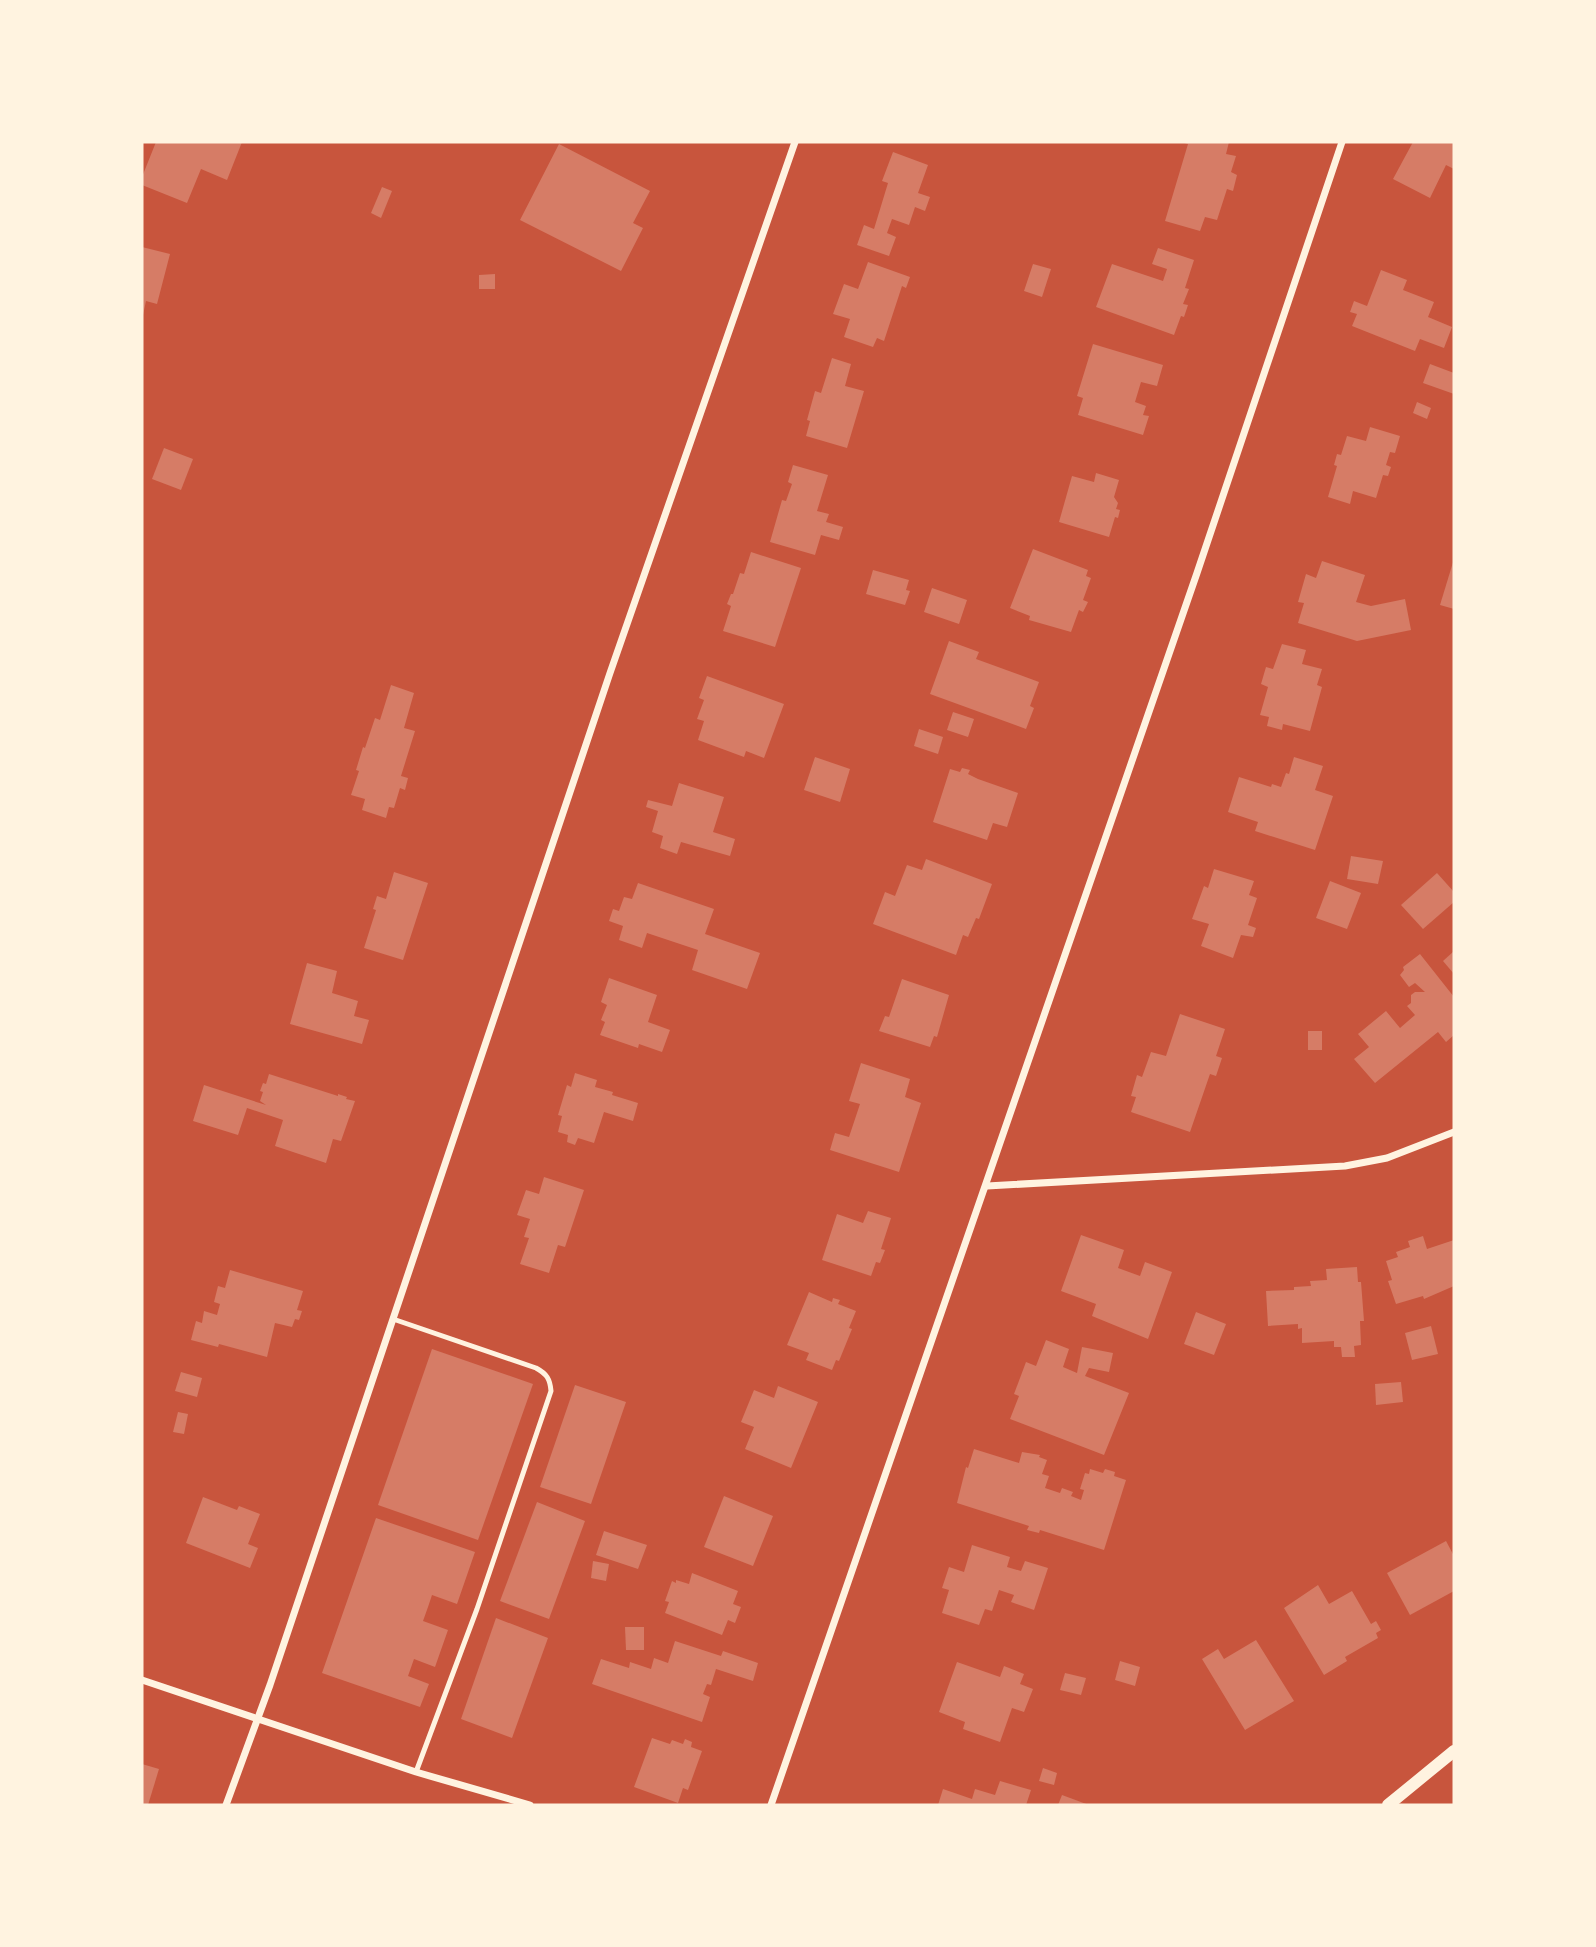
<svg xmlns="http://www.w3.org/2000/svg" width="1596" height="1947" font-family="'DejaVu Sans',sans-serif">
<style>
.building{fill:#d67c66}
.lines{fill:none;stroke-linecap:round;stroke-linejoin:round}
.service{stroke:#fff3e0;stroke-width:5}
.minor{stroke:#fff3e0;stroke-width:7}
.tertiary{stroke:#fff3e0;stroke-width:12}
</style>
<rect width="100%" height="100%" fill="#c8553d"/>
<g class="building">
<polygon points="156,142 242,142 227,180 201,169 187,203 142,185 142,177"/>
<polygon points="1181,142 1229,142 1226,154 1236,156 1231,172 1237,175 1233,191 1227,189 1217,220 1205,217 1200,231 1165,221 1188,144"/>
<polygon points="1413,142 1454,142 1454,169 1446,165 1430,198 1393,179"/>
<polygon points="559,144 650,191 633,223 643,228 621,271 520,220"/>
<polygon points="893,152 928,165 918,193 930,197 925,211 915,207 909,225 892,219 887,233 896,237 889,256 857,245 864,225 874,229 888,183 882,181"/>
<polygon points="382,187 392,191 381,218 371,213"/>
<polygon points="142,247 170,254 157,304 146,301 143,315"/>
<polygon points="1158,248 1194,260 1185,288 1189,289 1183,304 1188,305 1184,317 1181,316 1174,335 1096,307 1112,264 1163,281 1167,269 1152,264"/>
<polygon points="868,262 910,277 906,288 902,286 884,341 877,338 873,347 844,337 850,319 833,314 844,284 858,289"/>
<polygon points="1033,264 1051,269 1042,297 1024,291"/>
<polygon points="1381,270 1407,280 1403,290 1434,302 1428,317 1452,327 1444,348 1420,339 1415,351 1352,326 1357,314 1350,312 1354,301 1367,306"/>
<polygon points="495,274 495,289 479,289 479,275"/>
<polygon points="1093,344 1163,365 1157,386 1141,382 1135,402 1146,406 1143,415 1149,416 1143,435 1078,415 1083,398 1077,396"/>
<polygon points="832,358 851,364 845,386 864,391 847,448 806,436 810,421 807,420 815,391 821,393"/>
<polygon points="1430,364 1454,373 1454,394 1423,383"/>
<polygon points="1417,402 1431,408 1427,419 1413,413"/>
<polygon points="1370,427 1400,436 1395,453 1390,452 1386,465 1391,467 1388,476 1383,475 1376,498 1353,491 1350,504 1328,497 1337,466 1334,465 1337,454 1341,455 1347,436 1366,441"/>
<polygon points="164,448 193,459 181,490 152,479"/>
<polygon points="793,465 828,475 817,511 829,514 826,522 843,527 839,540 821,535 815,555 770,542 782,500 786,501 792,484 788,482"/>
<polygon points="1096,473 1119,480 1114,497 1118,503 1116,509 1120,510 1118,518 1115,517 1109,537 1059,522 1072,476 1094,482"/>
<polygon points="1033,549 1088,570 1086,576 1091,578 1083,600 1088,602 1083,612 1079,610 1071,632 1029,620 1030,616 1010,608"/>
<polygon points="751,552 801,568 775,647 723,631 731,606 727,604 731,594 733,594 740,573 744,574"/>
<polygon points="1454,559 1454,609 1440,605"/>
<polygon points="1322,561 1365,575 1356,602 1371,606 1405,599 1411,630 1357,641 1298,623 1304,603 1298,602 1306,574 1316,578"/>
<polygon points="873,570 909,580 906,590 910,591 905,605 866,594"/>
<polygon points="932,588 967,600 959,624 924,612"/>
<polygon points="949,641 979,652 976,659 1039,682 1030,706 1034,708 1026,729 930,694"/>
<polygon points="1282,644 1306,650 1302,664 1322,669 1317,685 1322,687 1310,731 1283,724 1282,730 1267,726 1269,717 1260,715 1268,687 1261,684 1266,667 1273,669"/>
<polygon points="707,676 784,704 764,758 746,751 744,757 698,740 704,721 697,719 704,700 699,698"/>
<polygon points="391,685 414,693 404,728 415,731 401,776 408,778 405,790 400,788 394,808 389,807 386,818 362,810 365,799 351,795 359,771 356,770 363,747 365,748 375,718 380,720"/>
<polygon points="953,712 974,719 968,737 947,730"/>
<polygon points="919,729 943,737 938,754 914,746"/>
<polygon points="815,757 850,769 840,802 804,790"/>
<polygon points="1294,757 1323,766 1315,790 1333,796 1315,850 1255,831 1258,822 1228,812 1239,777 1271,787 1272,784 1281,787 1286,773 1289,774"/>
<polygon points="962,768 970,770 968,774 978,779 1018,793 1007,827 993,823 987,840 933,822 950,769 960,772"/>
<polygon points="679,783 724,797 713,832 735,839 730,856 681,842 677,854 660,848 663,836 652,832 658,811 646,807 648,800 672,806"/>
<polygon points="1351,856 1383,861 1378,884 1347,879"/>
<polygon points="926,859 992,884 979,919 976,918 968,937 963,935 956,955 873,924 885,892 895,896 907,865 922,870"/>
<polygon points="1214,869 1254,881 1249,895 1257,898 1248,925 1256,928 1253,937 1241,935 1233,958 1201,946 1209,924 1192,919 1204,886 1208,888"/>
<polygon points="394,872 428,883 403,960 364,948 376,910 373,909 377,896 386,899"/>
<polygon points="1437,873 1454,892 1454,902 1423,929 1401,905"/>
<polygon points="1330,881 1361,893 1347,929 1316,918"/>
<polygon points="638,883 714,909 705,934 760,953 747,989 692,970 698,950 647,933 642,948 619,940 623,926 609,921 613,909 619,911 624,897 632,899"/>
<polygon points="1454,951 1454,974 1443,961"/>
<polygon points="1420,954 1454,997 1454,1035 1446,1042 1438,1032 1375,1083 1354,1059 1369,1047 1358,1034 1386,1011 1400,1028 1415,1015 1407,1006 1411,1003 1411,995 1415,992 1425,992 1415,983 1409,987 1400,975 1404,970 1403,967"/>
<polygon points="307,963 337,971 332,993 358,1001 354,1016 369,1020 362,1044 290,1024"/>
<polygon points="609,978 657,995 648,1022 670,1030 662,1052 639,1044 638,1048 600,1035 605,1022 601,1020 607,1005 601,1002"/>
<polygon points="902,979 949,995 937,1037 934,1036 930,1047 879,1031 885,1016 889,1017"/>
<polygon points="1180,1014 1225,1029 1216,1056 1222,1058 1216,1076 1210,1074 1190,1132 1131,1112 1136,1097 1131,1096 1137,1075 1142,1077 1151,1052 1166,1056"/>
<rect x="1308" y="1031" width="14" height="19"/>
<polygon points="861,1063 910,1079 905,1097 921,1103 899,1172 830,1150 835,1133 849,1137 860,1104 849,1101"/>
<polygon points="575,1073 597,1080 595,1087 613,1092 612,1095 638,1103 633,1121 604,1112 594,1143 578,1138 575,1145 567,1142 568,1135 558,1132 562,1116 558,1115 567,1085 571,1087"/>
<polygon points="269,1074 338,1096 338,1094 347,1097 346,1099 355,1101 341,1141 333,1139 326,1163 275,1146 283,1120 247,1108 238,1135 193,1121 204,1085 266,1105 260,1101 263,1092 260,1091 263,1083 266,1084"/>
<polygon points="544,1177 584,1190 565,1247 558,1245 549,1273 520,1264 529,1238 524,1237 530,1219 517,1215 526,1190 539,1194"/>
<polygon points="868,1211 891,1218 881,1249 885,1250 880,1263 876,1262 871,1276 822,1260 837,1214 863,1223"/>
<polygon points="1081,1235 1124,1250 1118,1268 1140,1276 1145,1262 1172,1272 1148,1339 1092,1316 1096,1304 1061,1291"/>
<polygon points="1423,1236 1427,1249 1454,1240 1454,1286 1424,1299 1423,1296 1396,1304 1388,1281 1392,1280 1386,1261 1398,1257 1396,1252 1410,1247 1408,1241"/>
<polygon points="1357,1267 1358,1282 1361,1282 1364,1321 1360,1321 1361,1345 1354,1346 1355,1357 1342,1357 1341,1347 1334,1347 1334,1341 1302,1343 1302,1328 1298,1329 1298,1324 1268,1326 1266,1291 1294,1290 1294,1287 1311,1286 1310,1281 1327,1280 1326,1269"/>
<polygon points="230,1270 303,1291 297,1310 302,1311 299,1320 295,1319 292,1327 275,1323 267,1357 219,1344 218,1347 191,1340 196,1321 202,1323 204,1311 217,1315 220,1304 214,1302 218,1286 225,1288"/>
<polygon points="809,1292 832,1302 833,1298 840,1300 838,1304 856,1311 849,1328 852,1329 839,1361 836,1360 832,1370 806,1360 809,1353 787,1345"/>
<polygon points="1196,1312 1226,1324 1214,1355 1184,1344"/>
<polygon points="1431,1326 1438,1354 1412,1360 1405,1333"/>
<polygon points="1046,1340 1069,1349 1063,1367 1077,1373 1082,1347 1113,1353 1109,1372 1089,1368 1085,1376 1129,1393 1104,1455 1010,1419 1019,1396 1014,1394 1026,1362 1036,1366"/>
<polygon points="432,1349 533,1384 478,1540 378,1505"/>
<polygon points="181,1372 202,1378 197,1397 175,1391"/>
<polygon points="1401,1382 1403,1402 1376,1405 1375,1384"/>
<polygon points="575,1385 626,1402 591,1504 540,1487"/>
<polygon points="778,1386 818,1402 791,1468 745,1449 754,1427 741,1422 754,1390 774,1398"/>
<polygon points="178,1412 188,1414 184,1434 173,1432"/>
<polygon points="974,1449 1019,1463 1022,1452 1040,1455 1039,1457 1047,1460 1042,1474 1049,1476 1045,1488 1060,1493 1062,1488 1073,1492 1071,1496 1081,1500 1084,1490 1080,1489 1085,1473 1089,1474 1090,1469 1103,1473 1105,1469 1115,1472 1114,1476 1126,1480 1104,1550 1040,1530 1039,1533 1027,1530 1029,1526 957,1503 966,1467 968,1468"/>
<polygon points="724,1496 773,1516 753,1566 704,1547"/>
<polygon points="203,1497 237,1510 239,1506 260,1514 248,1544 258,1548 250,1568 186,1543"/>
<polygon points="537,1502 585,1521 549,1619 500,1601"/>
<polygon points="376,1518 475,1552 457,1604 432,1595 428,1607 423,1621 448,1630 435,1667 414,1659 408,1676 429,1684 420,1707 322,1673"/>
<polygon points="604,1531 647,1545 638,1569 596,1555"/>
<polygon points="1446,1541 1454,1556 1454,1591 1410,1615 1387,1573"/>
<polygon points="972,1545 1010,1557 1007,1567 1021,1571 1025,1561 1048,1568 1034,1610 1011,1602 1014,1595 999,1590 992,1611 985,1609 979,1625 942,1613 949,1590 942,1588 949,1567 964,1572"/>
<polygon points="593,1561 609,1564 606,1581 591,1578"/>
<polygon points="692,1573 738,1591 733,1604 741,1607 735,1623 728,1620 722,1635 665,1613 669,1602 665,1601 672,1581 676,1583 676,1580 689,1584"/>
<polygon points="1318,1585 1329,1604 1352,1591 1371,1624 1376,1621 1381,1630 1376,1633 1378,1638 1345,1657 1347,1661 1324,1675 1284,1608"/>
<polygon points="496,1618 548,1638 512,1738 461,1719"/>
<polygon points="625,1627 644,1627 644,1650 626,1650"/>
<polygon points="1256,1640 1294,1701 1245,1730 1202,1659 1218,1649 1224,1659"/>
<polygon points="675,1641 721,1656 723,1651 758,1663 753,1681 716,1669 711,1685 707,1684 703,1694 710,1697 702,1722 592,1684 601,1659 629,1668 630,1662 651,1669 654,1658 668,1663"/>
<polygon points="1120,1661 1140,1667 1135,1686 1115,1680"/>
<polygon points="957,1662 1000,1677 1004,1666 1024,1674 1020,1684 1033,1689 1024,1712 1012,1708 1000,1742 963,1729 965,1722 939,1712"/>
<polygon points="1065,1673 1086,1678 1081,1695 1060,1690"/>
<polygon points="652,1738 670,1744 672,1740 683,1744 685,1739 692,1742 691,1747 702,1751 688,1790 683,1788 678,1803 634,1787"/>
<polygon points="142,1764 159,1769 148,1805 142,1805"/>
<polygon points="1043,1768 1057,1773 1054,1785 1039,1781"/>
<polygon points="1000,1781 1031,1790 1026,1805 938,1805 943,1789 972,1799 975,1789 995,1795"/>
<polygon points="1062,1795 1089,1805 1058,1805"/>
</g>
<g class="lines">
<path class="service" d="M393,1319L536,1368C547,1374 550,1379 551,1391L477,1609L416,1772"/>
<g class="minor">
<polyline points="987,1186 1345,1166 1387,1158 1454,1132"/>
<polyline points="142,1680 416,1772 530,1805"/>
<polyline points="226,1805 270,1685 610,673 795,142"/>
<polyline points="771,1805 1197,573 1342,142"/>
</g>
<polyline class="tertiary" points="1388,1805 1454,1751"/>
</g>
<rect width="1596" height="1947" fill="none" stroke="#fff3e0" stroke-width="287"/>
</svg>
